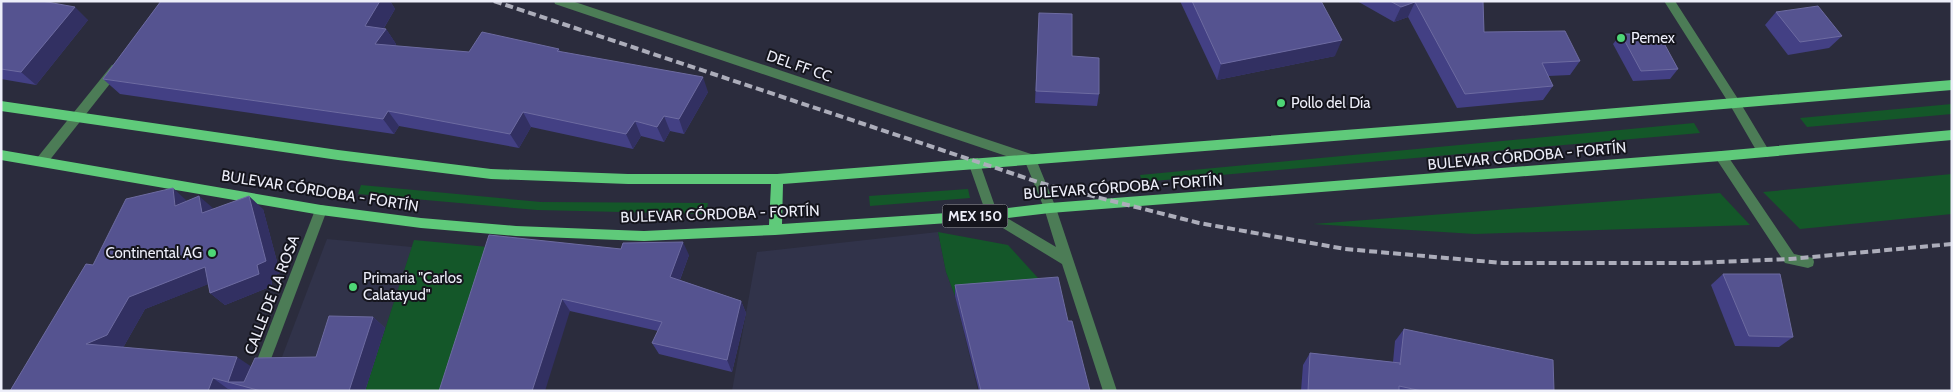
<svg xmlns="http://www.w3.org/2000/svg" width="1953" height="392" font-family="Cabin,sans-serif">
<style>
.built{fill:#31334a}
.green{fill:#145729}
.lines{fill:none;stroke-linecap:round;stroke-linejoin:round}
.minor{fill:#4c7c56;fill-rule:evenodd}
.tertiary{fill:#4c7c56;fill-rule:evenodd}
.primary{fill:#5fca7a;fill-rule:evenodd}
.rail{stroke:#acadba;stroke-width:4;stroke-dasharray:8 4;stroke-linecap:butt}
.wall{fill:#434084}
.shaded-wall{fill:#323062}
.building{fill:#555390;stroke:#6d6ba1}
.poi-dot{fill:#4ed676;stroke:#15151d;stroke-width:2}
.labels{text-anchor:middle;stroke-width:4;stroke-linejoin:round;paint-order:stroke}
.shield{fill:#15151d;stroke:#acadb7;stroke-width:1}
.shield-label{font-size:14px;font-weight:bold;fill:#edeef9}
.poi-label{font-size:15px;fill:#edeef9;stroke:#15151d;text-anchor:start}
.street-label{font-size:15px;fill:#edeef9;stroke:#15151d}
</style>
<rect width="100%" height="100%" fill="#2b2c3d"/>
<g class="built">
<polygon points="938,232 946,272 955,296 978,391 732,391 757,252"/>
<polygon points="327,239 412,247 365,391 269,391"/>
</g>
<g class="green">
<polygon points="1952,104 1952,114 1807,127 1800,118"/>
<polygon points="1694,123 1700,133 1142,182 1140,175"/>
<polygon points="1952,174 1952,214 1800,229 1763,192"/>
<polygon points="361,185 541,202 708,203 706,214 537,210 358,194"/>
<polygon points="968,189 970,198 870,206 869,196"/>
<polygon points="1720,193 1750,225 1475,234 1313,224"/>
<polygon points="938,232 1008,245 1048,289 955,296 946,272"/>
<polygon points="414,240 499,248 454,391 365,391"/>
</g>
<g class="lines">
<g class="minor">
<polygon points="554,1 572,1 1034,155 1036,159 1034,163 1030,164 555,4"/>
<polygon points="116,64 122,68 120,71 45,166 37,166 35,162 37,158 112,65"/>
<polygon points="1721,151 1725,152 1794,254 1813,258 1814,262 1813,266 1808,268 1785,263 1717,160 1715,156 1717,152"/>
<polygon points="321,205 325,206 327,210 259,391 245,391 315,210 317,206"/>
</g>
<g class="tertiary">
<polygon points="1664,1 1675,1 1738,99 1768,149 1770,153 1768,157 1760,157 1730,105"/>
<polygon points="1030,154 1034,155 1036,159 1056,208 1117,391 1103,391 1062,264 988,219 968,162 970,158 978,158 997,212 1056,247 1044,208 1024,159 1026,155"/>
</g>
<polygon class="primary" points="1952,80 1952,90 1436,133 783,184 782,224 992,210 1050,203 1721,151 1952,130 1952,140 1721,161 1050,213 992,220 775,235 644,241 516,236 421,228 321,215 1,160 1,150 321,205 421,218 516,226 644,231 769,225 771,184 628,184 491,179 338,160 1,111 1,101 338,150 491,169 628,174 777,174 1436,123"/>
<polyline class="rail" points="494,1 1041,183 1199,223 1345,249 1503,263 1692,263 1790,259 1952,244"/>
</g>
<g class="wall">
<polygon points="1,1 88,20 36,85 1,79"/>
<polygon points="161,1 390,1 395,9 384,28 386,29 396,44 395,46 469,52 559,49 560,52 708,92 684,134 670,131 664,142 641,136 633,149 531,127 519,148 399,126 394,134 120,94 103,79"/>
<polygon points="1180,1 1321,1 1335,56 1217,80"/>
<polygon points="1357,1 1483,1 1484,32 1580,61 1570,75 1548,76 1553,86 1543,100 1457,108 1408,17 1394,22"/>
<polygon points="1776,12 1842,36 1829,48 1788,55 1765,25"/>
<polygon points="1038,26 1072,56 1099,94 1097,106 1035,103"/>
<polygon points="1621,34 1678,69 1670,79 1633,81 1613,44"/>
<polygon points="187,201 213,209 263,209 280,273 271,277 272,286 225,305 210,293 208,284 145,309 124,346 123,347 251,367 316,357 373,317 385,328 365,391 236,391 228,389 10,391 93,265"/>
<polygon points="621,249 689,255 680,280 741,301 746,313 732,372 659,354 652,343 658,331 570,311 439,391"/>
<polygon points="1723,274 1793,337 1779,347 1735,346 1711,285"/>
<polygon points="955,285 1068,321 1090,391 979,391 955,296"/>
<polygon points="1404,329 1554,391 1301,391 1303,365 1310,353 1393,362 1395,341"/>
</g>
<g class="shaded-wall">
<polygon points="380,1 390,1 395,9 376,41 365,26"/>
<polygon points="1415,2 1408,17 1394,22 1401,7"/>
<polygon points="75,7 88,20 36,85 21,72"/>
<polygon points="386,29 396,44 386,60 375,44"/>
<polygon points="1342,40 1335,56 1217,80 1221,64"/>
<polygon points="703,77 708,92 684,134 679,119"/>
<polygon points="388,111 399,126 394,134 383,119"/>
<polygon points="523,112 531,127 519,148 510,134"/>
<polygon points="664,116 670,131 664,142 657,127"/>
<polygon points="635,121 641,136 633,149 626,134"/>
<polygon points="173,188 187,201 175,206"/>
<polygon points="199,196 214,209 202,213"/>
<polygon points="249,196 263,209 280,273 271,277 272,286 225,305 210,293"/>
<polygon points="683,242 689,255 676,290 670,277"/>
<polygon points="205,267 219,280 145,309 124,346 104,355 86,344 129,297"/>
<polygon points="562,299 570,311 545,391 532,391"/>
<polygon points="741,301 746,313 732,372 727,360"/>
<polygon points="373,317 385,328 365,391 349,391"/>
<polygon points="237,357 252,367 245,387 228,382"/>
<polygon points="213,378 228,389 227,391 208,391"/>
</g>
<g class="building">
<polygon points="1,1 42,1 75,7 21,72 1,69"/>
<polygon points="161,1 380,1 365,26 386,29 375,44 469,52 482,32 559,49 557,51 703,77 679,119 664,116 657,127 635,121 626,134 523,112 510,134 388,111 383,119 103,79"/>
<polygon points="1192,1 1321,1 1342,40 1221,64"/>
<polygon points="1390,1 1483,1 1484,32 1565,31 1580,61 1542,63 1553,86 1465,94 1415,2 1401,7"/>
<polygon points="1818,6 1842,36 1800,42 1776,12"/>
<polygon points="1039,13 1072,14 1072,56 1099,58 1099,94 1036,91"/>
<polygon points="1621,34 1659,34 1678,69 1641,71"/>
<polygon points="173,188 175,206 199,196 202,213 249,196 266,261 257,265 259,274 210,293 205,267 129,297 107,335 86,344 237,357 228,382 244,382 255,358 316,357 329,316 373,317 349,391 261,391 213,378 208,391 10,391 86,264 93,265 126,199"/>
<polygon points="489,235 621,249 623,243 683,242 670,277 741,301 727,360 652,343 662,322 562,299 532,391 439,391"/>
<polygon points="1723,274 1780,274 1793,337 1749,336"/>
<polygon points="1058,277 1068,321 1072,321 1090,391 981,391 955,285"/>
<polygon points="1404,329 1553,360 1554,391 1422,391 1399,386 1399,391 1308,391 1310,353 1400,363 1400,365"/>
</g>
<g class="poi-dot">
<circle cx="1621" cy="38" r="5"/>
<circle cx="1281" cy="103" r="5"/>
<circle cx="212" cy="253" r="5"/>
<circle cx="353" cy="287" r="5"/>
</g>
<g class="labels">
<rect class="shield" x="942.5" y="204.5" width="65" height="23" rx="4"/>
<g class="shield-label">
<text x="975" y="221">MEX 150</text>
</g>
<g class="poi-label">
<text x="1631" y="43">Pemex</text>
<text x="1291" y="108">Pollo del Día</text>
<text x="202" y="258" text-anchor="end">Continental AG</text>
<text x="363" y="283">Primaria "Carlos<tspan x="363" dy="17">Calatayud"</tspan></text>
</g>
<g class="street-label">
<text transform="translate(799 66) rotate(19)" y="5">DEL FF CC</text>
<text transform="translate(1527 156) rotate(-5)" y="5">BULEVAR CÓRDOBA - FORTÍN</text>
<text transform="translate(1123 187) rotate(-4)" y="5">BULEVAR CÓRDOBA - FORTÍN</text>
<text transform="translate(320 191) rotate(9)" y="5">BULEVAR CÓRDOBA - FORTÍN</text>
<text transform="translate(720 214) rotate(-2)" y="5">BULEVAR CÓRDOBA - FORTÍN</text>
<text transform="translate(272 295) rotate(-69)" y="5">CALLE DE LA ROSA</text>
</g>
</g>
<rect width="1953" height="392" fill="none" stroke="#edeef9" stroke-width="5"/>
</svg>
